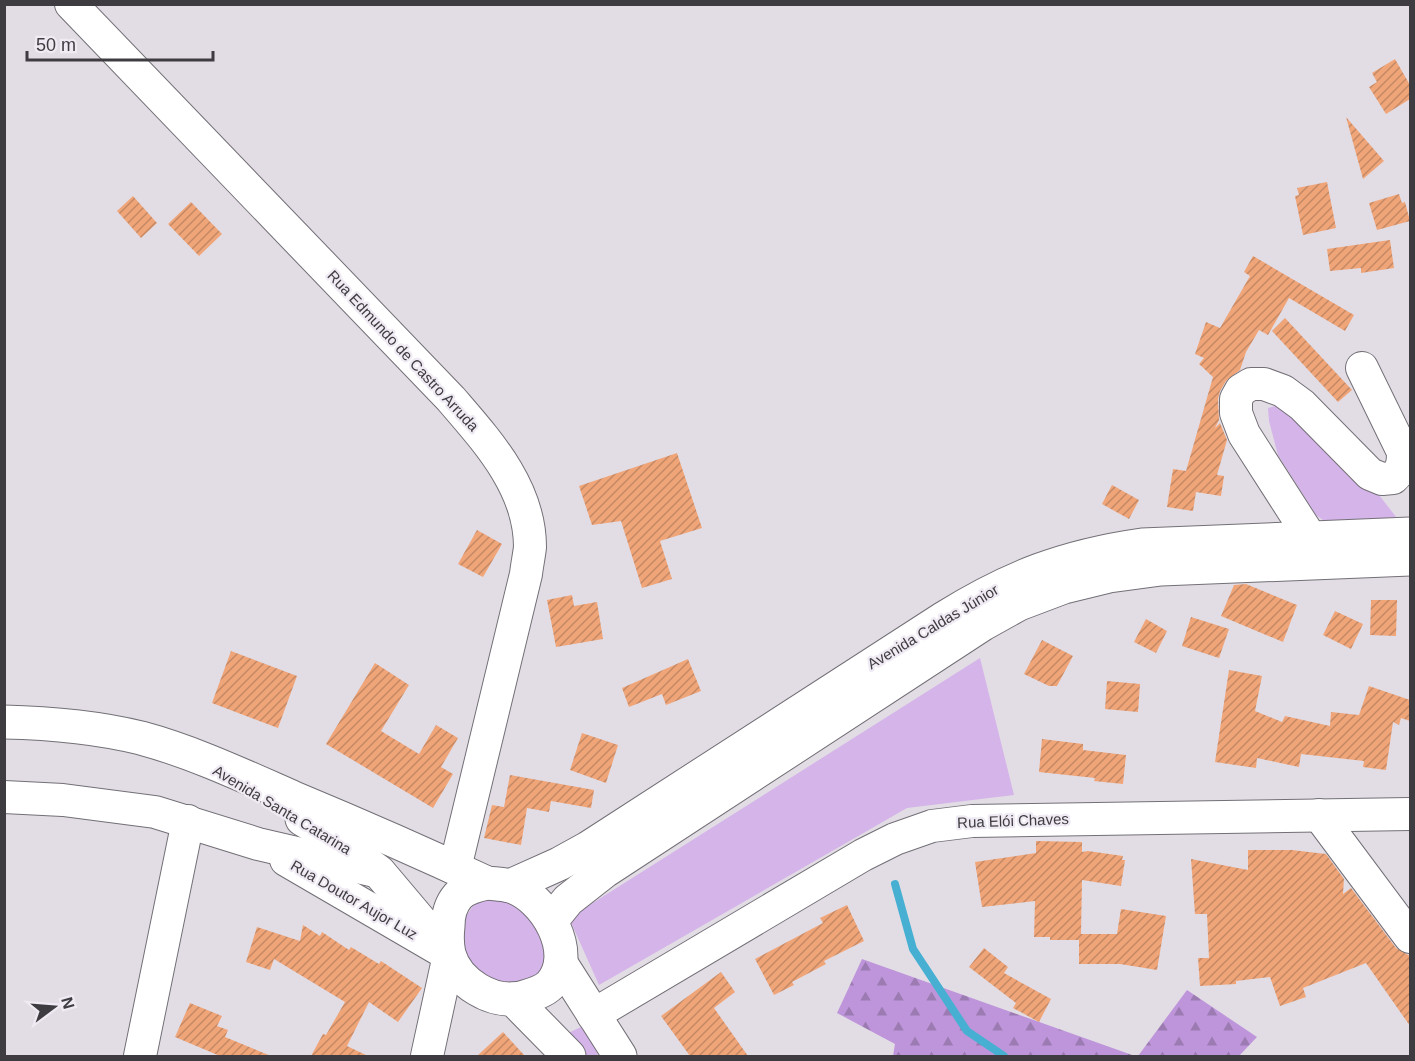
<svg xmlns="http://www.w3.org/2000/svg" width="1415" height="1061" font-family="Helvetica,sans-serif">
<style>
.green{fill:#d4b4e9}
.forest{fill:url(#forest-firs)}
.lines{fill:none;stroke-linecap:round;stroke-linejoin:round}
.stream{stroke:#47b0d2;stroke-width:8}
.building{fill:url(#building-hatch)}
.minor-casing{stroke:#736f76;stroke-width:34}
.major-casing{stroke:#736f76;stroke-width:35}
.minor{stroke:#fff;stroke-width:32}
.major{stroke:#fff;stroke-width:33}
.labels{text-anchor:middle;stroke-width:4.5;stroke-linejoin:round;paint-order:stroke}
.street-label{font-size:15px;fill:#3e3c40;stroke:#efeaf3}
</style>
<defs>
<pattern id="forest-firs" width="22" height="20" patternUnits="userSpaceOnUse" patternTransform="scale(1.5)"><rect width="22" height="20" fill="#be95da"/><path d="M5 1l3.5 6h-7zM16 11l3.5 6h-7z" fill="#9c7bb2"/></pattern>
<pattern id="building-hatch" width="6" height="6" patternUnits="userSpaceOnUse" patternTransform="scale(1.5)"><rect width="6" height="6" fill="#f0a579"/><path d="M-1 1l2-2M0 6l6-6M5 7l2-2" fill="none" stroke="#c48865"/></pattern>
</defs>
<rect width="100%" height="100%" fill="#e2dde5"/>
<g class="green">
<polygon points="1291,402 1349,456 1396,517 1327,523 1316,515 1278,455 1269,421 1268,408"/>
<polygon points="980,658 1014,795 907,808 599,985 569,918"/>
<polygon points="492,897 505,898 527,911 554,961 527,991 478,975 459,948 461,923 476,902"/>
<polygon points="587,1024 598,1056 581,1056 562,1036"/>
</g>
<g class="forest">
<polygon points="862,959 1135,1056 893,1056 895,1044 837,1013"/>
<polygon points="1187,990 1257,1037 1239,1056 1138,1056"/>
</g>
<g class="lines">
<polyline class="stream" points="895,884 913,949 967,1031 1004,1056"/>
</g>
<g class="building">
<polygon points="1395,59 1410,85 1410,99 1386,114 1369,87 1377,82 1372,73"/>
<polygon points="1346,117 1384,161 1363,179"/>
<polygon points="1327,182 1336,228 1303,235 1295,196 1299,195 1297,188"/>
<polygon points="1399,194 1402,203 1405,202 1410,221 1377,230 1369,203"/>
<polygon points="133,196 157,223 141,238 117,211"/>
<polygon points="191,202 222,234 199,256 168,224"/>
<polygon points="1390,240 1394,268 1361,273 1361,268 1330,271 1327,249"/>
<polygon points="1253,256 1354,315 1345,331 1289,298 1268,335 1259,330 1246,352 1240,370 1226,381 1220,391 1218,399 1219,420 1215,428 1220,423 1227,440 1217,475 1224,476 1221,496 1196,492 1193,511 1167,507 1173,469 1186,471 1213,377 1199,364 1204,358 1195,354 1206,322 1220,328 1250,276 1244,272"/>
<polygon points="1285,318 1352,390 1338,402 1272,331"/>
<polygon points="677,453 702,528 660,541 672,579 642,588 621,521 592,525 579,486"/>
<polygon points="1112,485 1139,500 1129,519 1102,504"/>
<polygon points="477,530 502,544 483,577 458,564"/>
<polygon points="1246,584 1297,605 1283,642 1221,616 1234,585"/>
<polygon points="572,595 574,606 597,602 603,639 556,647 547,600"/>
<polygon points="1371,600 1397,600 1396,636 1370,635"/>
<polygon points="1335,611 1363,624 1351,649 1323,635"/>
<polygon points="1191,617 1229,629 1219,658 1182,646"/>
<polygon points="1146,619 1167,631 1156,653 1134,642"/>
<polygon points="1042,640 1073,656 1057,686 1049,686 1024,674"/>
<polygon points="231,651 297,676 278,728 212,703"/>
<polygon points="688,659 701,691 666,705 662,694 629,707 622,688"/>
<polygon points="375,663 409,685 381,731 419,754 436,725 458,738 441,767 453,774 433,808 326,744"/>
<polygon points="1229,670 1262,676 1255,711 1282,722 1285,716 1330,726 1331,712 1359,715 1369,686 1410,700 1410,721 1401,718 1399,725 1393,722 1386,770 1363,767 1364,761 1301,754 1299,767 1257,758 1256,768 1215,762"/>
<polygon points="1107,681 1140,684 1138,712 1105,709"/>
<polygon points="582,733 618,745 606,783 570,770"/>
<polygon points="1042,739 1083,744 1083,750 1126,755 1123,784 1094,781 1095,778 1039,772"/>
<polygon points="510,775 594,790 591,808 551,801 549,812 527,808 521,845 484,838 492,805 504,807"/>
<polygon points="1036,841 1082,842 1082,852 1088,851 1123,856 1122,860 1125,860 1121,886 1082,880 1081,934 1117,934 1121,909 1166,916 1157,970 1120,964 1079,964 1079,940 1050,940 1050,937 1034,937 1035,901 982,907 975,862 1036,853"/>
<polygon points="1248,850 1292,850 1326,854 1344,879 1343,894 1351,888 1396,948 1410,956 1410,1026 1366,963 1303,988 1306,997 1280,1006 1270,977 1236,981 1236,984 1200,986 1198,958 1209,958 1207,914 1195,914 1191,859 1248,870"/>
<polygon points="847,905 864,941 824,961 826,964 792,982 794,985 774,995 755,959 823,923 820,918"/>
<polygon points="303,925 320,936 322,932 349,950 351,947 379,964 381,961 422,988 398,1022 369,1002 347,1046 368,1056 311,1056 323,1034 326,1035 345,1002 274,959 270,970 246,962 257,927 300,941"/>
<polygon points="984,948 1008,967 1004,973 1051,999 1039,1022 1013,1008 1016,1003 969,967"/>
<polygon points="721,972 735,992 714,1008 748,1056 690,1056 661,1016"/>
<polygon points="190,1003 222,1016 217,1026 228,1030 225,1037 271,1056 220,1056 175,1037"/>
<polygon points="503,1032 525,1056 477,1056"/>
</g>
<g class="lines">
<g class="minor-casing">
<g id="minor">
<path d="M71,4L451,399C487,441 530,487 530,547C529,556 527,565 526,574L455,868"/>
<path d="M1312,540L1244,434L1236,413V399L1241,390L1251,384H1264L1283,391L1302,405L1370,474L1382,479L1393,478C1402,470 1403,464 1403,452L1362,368"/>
<polyline points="4,797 63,800 155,812 258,844 379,872"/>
<polyline points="1319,815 1410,937"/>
<polyline points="286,860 449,955 427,1056"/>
<polyline points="593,1015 863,855 895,839 932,826 972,821 1410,814"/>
<polyline points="140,1056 188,821"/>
</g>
</g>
<g class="major-casing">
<g id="major">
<path d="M4,722C50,723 96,727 141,738C193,752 244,776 294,798C359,825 423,853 487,883"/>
<polyline points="302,819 332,837 379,872 449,955"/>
<path d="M487,883C494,884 503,884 510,886C545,896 579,954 550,985C543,992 531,995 521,998C492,1004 457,983 449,954C447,945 447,935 448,926C448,916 451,904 458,896C465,888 477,885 487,883Z"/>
<path d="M510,886L559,864L588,848L944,618C1010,577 1065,556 1142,545L1410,534"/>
<polyline points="551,921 568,900 605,871 983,624 1019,604 1064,587 1109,576 1161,569 1410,559"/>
<polyline points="562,965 620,1056"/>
<polyline points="513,999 569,1056"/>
</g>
</g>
<use href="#minor" class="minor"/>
<use href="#major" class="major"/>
</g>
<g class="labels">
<g class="street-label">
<text transform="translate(403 351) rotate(47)" y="5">Rua Edmundo de Castro Arruda</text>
<text transform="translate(933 627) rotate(-31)" y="5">Avenida Caldas Júnior</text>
<text transform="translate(282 810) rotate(31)" y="5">Avenida Santa Catarina</text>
<text transform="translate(1013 821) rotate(-2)" y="5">Rua Elói Chaves</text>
<text transform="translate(354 900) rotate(30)" y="5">Rua Doutor Aujor Luz</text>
</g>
</g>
<rect width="1415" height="1061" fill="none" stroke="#3e3c40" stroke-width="12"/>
<g transform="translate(54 1007) rotate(74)" stroke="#efeaf3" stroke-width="4.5" paint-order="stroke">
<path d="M0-4.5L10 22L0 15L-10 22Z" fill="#3e3c40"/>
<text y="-9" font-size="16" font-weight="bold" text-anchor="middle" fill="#3e3c40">N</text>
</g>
<path d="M27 51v9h186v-9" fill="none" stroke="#3e3c40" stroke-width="3"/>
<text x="36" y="51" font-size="18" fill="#3e3c40" stroke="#efeaf3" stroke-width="4.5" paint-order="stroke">50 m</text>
</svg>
